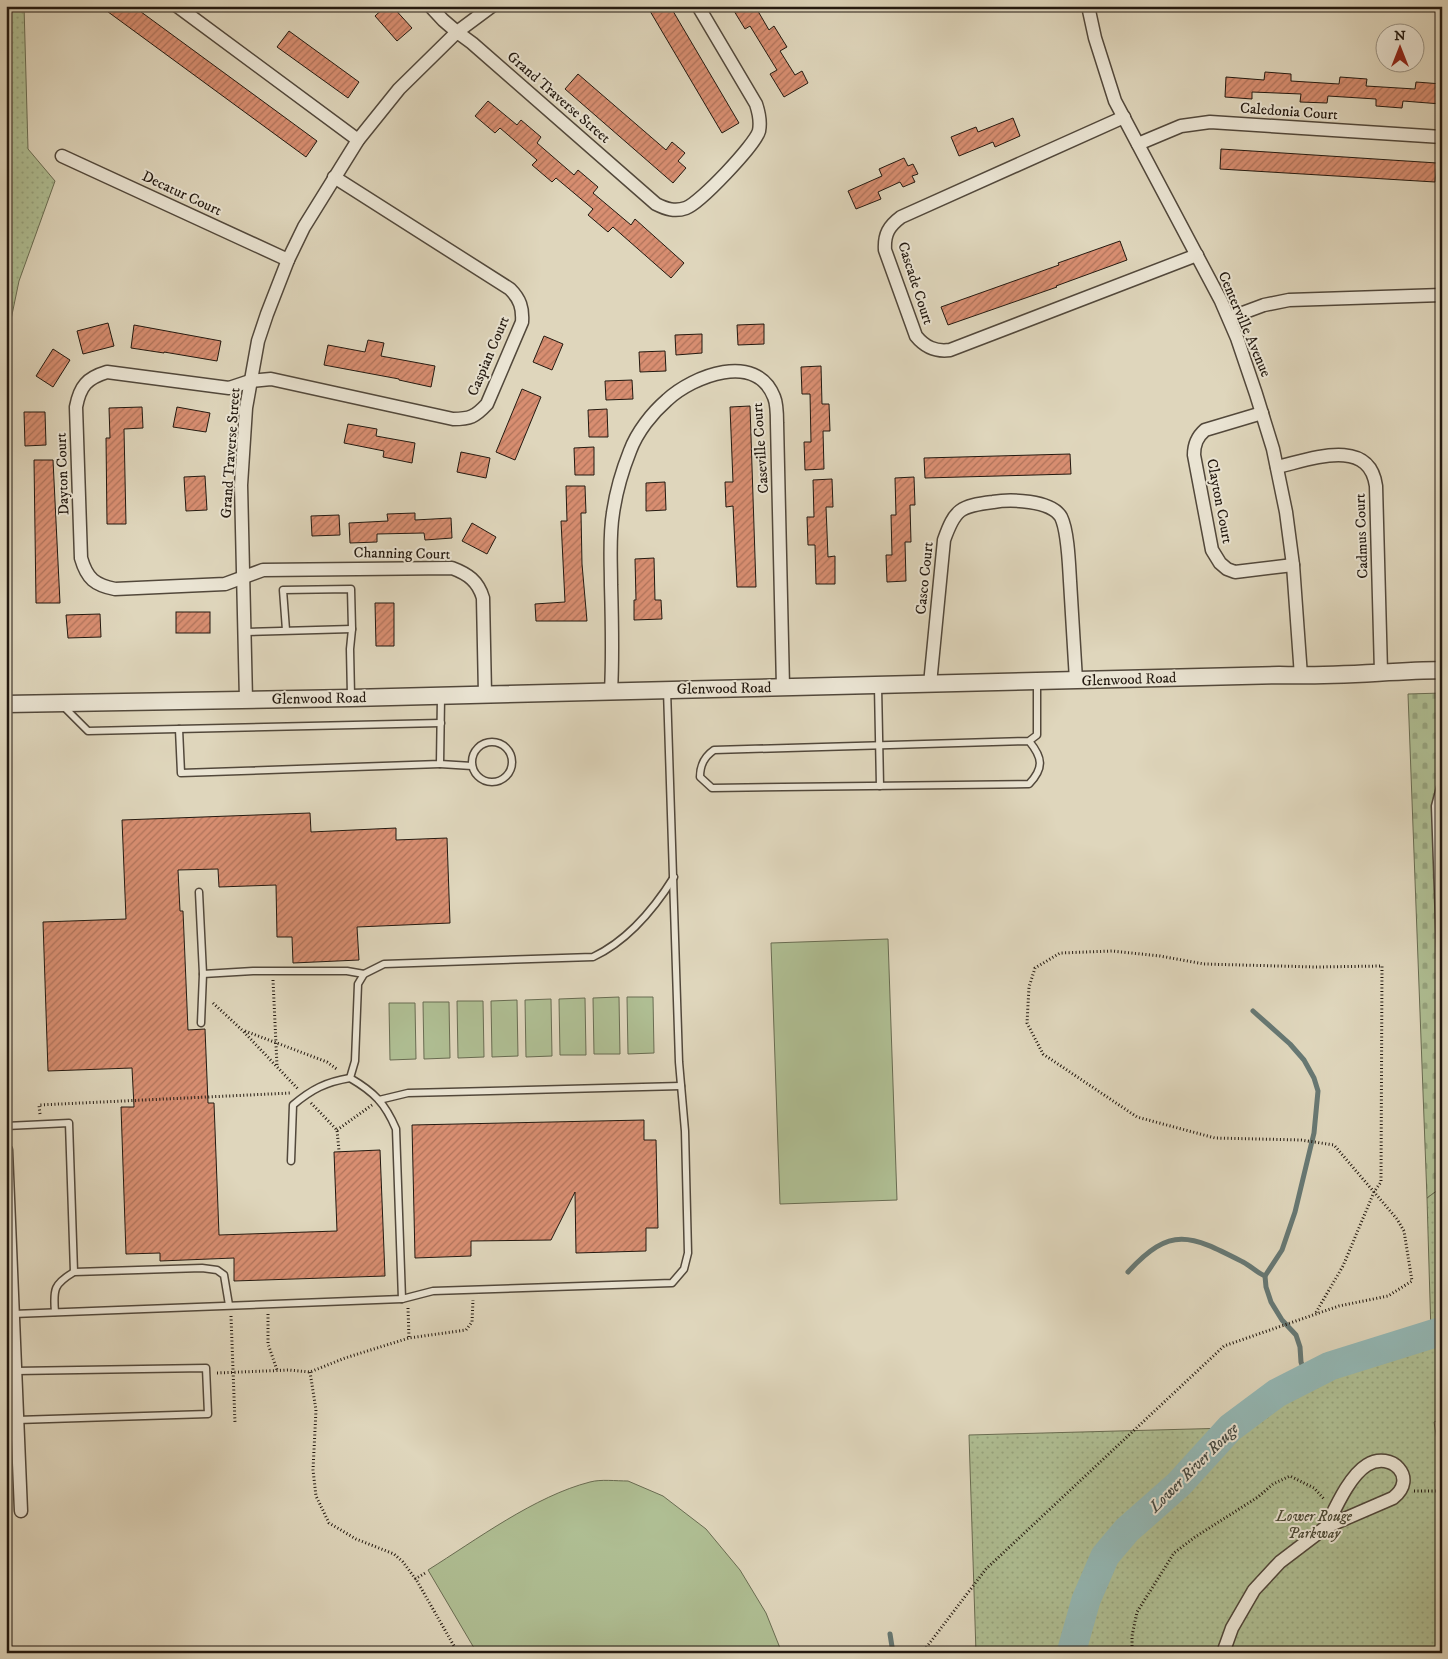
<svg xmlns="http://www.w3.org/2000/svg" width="1448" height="1659" font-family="'IM FELL DW Pica',serif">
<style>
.cemetery{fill:url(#cemetery-stones);stroke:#696c52}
.park{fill:url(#park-dots);stroke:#696c52}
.garden{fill:#afbe93;stroke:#696c52}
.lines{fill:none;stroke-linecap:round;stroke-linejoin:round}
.stream{stroke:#677873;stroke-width:5}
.river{stroke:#94b8b5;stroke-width:29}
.building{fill:url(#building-hatch);stroke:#231910}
.service-casing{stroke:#52483b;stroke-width:9}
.minor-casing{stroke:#52483b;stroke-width:15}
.tertiary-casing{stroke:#52483b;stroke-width:19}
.path{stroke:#231910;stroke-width:3;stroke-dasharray:1 2.5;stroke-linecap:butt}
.service{stroke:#eae4d3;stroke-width:6}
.minor{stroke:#eae4d3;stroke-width:12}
.tertiary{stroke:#eae4d3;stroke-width:16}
.labels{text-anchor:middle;stroke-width:4;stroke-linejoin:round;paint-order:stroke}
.street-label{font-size:15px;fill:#231910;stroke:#eae4d3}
.park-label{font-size:15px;font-style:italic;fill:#4d4b37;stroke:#eae4d3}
.water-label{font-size:16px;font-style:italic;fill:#454942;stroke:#eae4d3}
</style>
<defs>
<pattern id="cemetery-stones" width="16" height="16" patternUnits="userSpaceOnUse" patternTransform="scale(1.25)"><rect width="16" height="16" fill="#afbe93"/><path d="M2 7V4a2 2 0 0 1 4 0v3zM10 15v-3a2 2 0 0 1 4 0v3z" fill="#96a37e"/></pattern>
<pattern id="park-dots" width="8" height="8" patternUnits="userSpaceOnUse" patternTransform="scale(1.25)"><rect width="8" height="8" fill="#afbe93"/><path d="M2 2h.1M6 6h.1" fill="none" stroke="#96a37e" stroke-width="1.8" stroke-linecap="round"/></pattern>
<pattern id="building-hatch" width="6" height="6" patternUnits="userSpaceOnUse" patternTransform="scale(1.25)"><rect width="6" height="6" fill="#d88e71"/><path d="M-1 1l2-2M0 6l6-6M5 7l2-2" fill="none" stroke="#af735b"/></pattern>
</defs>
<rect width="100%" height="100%" fill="#dfd6bc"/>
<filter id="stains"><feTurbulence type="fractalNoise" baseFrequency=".004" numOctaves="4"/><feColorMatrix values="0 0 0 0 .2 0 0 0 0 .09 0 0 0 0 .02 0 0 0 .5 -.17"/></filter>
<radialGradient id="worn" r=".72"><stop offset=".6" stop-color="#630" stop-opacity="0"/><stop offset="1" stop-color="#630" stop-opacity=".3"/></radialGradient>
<polygon class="cemetery" points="1442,693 1442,1187 1427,1198 1408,694"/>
<g class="park">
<polygon points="6,6 24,6 28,149 55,181 19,281 9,329 6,259"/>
<polygon points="1442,1187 1442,1420 1434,1422 1442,1471 1442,1653 976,1653 969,1435 1230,1428 1277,1393 1330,1366 1431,1334 1427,1198"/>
</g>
<g class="garden">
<polygon points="888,939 897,1200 780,1204 771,943"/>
<polygon points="619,997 620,1054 594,1054 593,998"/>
<polygon points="627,997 653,997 654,1053 628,1054"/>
<polygon points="585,998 586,1055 560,1055 559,999"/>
<polygon points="551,999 552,1056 526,1057 525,1000"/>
<polygon points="517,1000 518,1056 492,1057 491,1001"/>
<polygon points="457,1001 483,1001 484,1057 458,1058"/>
<polygon points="423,1002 449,1002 450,1058 424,1059"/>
<polygon points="389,1003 415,1003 416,1059 390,1060"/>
<path d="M628,1481L663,1496L706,1529L740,1570L766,1613L782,1653H477L428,1570C476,1540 535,1496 590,1482C601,1479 616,1481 628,1481Z"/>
</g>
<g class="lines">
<g class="stream">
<polyline points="1253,1011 1290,1044 1304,1060 1314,1078 1318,1091 1314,1133 1295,1212 1282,1250 1265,1276 1266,1287 1271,1302 1282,1320 1296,1335 1300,1347 1301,1362 1307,1378"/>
<path d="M1128,1272C1171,1225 1190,1235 1243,1262C1251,1266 1257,1273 1265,1276"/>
<polyline points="890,1634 893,1653"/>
</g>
<polyline class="river" points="1071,1653 1086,1600 1105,1556 1127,1530 1179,1484 1230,1428 1277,1393 1330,1366 1442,1331"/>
</g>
<g class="building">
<polygon points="100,6 133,6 317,141 306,157"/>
<polygon points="386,6 392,6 412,28 397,41 375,16"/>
<polygon points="647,6 670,6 739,123 722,133"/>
<polygon points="731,6 755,6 769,30 774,26 787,47 780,51 795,75 802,71 808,83 784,97 770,74 777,70 750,26 745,29"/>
<polygon points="289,31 359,82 348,98 277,47"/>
<polygon points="1265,72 1291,74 1291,81 1339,84 1340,77 1367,79 1366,86 1415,89 1416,82 1442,84 1441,104 1403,101 1402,108 1376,106 1376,99 1328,96 1327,103 1300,102 1301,94 1252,92 1252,99 1225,97 1226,77 1264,80"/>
<polygon points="578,74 666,150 672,142 685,153 678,161 686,168 673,183 565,89"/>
<polygon points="488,101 517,125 521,120 541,137 537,143 574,175 578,170 598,187 593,193 631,225 635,219 684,263 671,278 613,227 608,232 588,215 593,209 556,178 552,182 532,165 537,160 500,128 495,133 475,116"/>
<polygon points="1013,118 1020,136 995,147 993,142 959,156 951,137 976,127 978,132"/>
<polygon points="1221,149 1437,163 1435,182 1220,169"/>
<polygon points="904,158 908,166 913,164 918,174 912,176 915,182 903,187 900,182 878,192 881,199 856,209 848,191 882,176 879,169"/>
<polygon points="1120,241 1127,260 1056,286 1057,287 948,325 941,307 1059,265 1058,263"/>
<polygon points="108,323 114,346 83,354 77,331"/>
<polygon points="764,324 764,344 738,345 737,325"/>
<polygon points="134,325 221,341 217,361 164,352 164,353 131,348"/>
<polygon points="702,334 702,353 676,355 675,335"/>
<polygon points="544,336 563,344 552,370 533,362"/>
<polygon points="368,340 384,343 381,356 435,366 431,387 399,380 399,379 324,365 328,345 365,352"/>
<polygon points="53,349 70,360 53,387 36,376"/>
<polygon points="665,351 666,371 640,372 639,352"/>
<polygon points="821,366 822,404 829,404 830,431 823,431 824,469 805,470 804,442 811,442 810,394 802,394 801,367"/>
<polygon points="632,380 633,399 606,400 605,381"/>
<polygon points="522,389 541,397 515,460 496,452"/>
<polygon points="750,406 756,587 737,587 733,506 726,507 725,482 733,482 730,407"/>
<polygon points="142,407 143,428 124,429 126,524 107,524 106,438 110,438 109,408"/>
<polygon points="177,407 210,413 206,432 173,427"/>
<polygon points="607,409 608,437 589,437 588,410"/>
<polygon points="24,412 45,412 46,445 25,446"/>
<polygon points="348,424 377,429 376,436 415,443 412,463 383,457 384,451 344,443"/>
<polygon points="594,447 594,475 575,475 574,448"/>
<polygon points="461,452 490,458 486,478 457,472"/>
<polygon points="1070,454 1071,474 925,478 924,458"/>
<polygon points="34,460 53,460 60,603 36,603"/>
<polygon points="205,476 207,510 186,511 184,477"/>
<polygon points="914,477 915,505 910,505 911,542 905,542 906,581 887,582 886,555 892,555 891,515 896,515 895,478"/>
<polygon points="832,479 833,507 826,507 828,557 835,556 835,584 816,584 815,545 808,545 807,517 814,517 813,480"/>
<polygon points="665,482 666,510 646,511 646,483"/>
<polygon points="566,486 585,486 586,513 581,513 582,564 587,621 536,621 535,604 565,602 561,521 567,521"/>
<polygon points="415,513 415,520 451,518 452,538 425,540 424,533 377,534 377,542 350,543 349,523 388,521 387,514"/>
<polygon points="339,515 340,535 312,536 311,516"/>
<polygon points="472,523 496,537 487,554 462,541"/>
<polygon points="654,558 655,600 661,600 662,619 634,620 634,600 636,600 635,559"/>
<polygon points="375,603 394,603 394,646 376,646"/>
<rect x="176" y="612" width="34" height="21"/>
<polygon points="100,614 101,637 68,638 66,615"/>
<polygon points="310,813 311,832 396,828 396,840 447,838 450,923 357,927 359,960 293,963 292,937 277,937 276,885 219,887 218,869 178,870 180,911 183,911 188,1030 205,1029 208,1103 214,1103 219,1235 337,1231 334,1152 380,1150 385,1276 234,1281 234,1258 160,1261 160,1253 126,1254 121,1107 134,1107 132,1068 48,1071 43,922 126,919 122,820"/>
<polygon points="644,1120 644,1140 656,1140 658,1228 646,1228 646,1251 576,1253 575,1192 551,1240 471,1241 471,1256 415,1258 412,1125"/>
</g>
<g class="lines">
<g class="service-casing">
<g id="service">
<polyline points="286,630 283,590 351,589 352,629 350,649 351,696"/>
<polyline points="244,632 352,629"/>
<polyline points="878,686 880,786"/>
<polyline points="63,706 88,731 441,723"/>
<polyline points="179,729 181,773 440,764 441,697"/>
<path d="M1029,741C1043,758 1044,768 1029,784L712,788L700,777C700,765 704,757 714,750L1029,741L1037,735V681"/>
<circle cx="492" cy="762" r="20"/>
<polyline points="440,764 472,766"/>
<polyline points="1442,780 1435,806 1442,1004"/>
<polyline points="1436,807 1442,817"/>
<polyline points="199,892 203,974 201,1023"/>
<polyline points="203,974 253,971 347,971 364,974"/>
<polyline points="379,1100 408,1093 681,1086"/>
<polyline points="6,1126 69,1123 74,1272"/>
<path d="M291,1161L293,1105C312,1089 326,1082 350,1078"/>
<path d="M402,1299L396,1129C385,1103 374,1092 350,1078L355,1061L358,984L364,974L384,964L593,957C627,941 654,909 674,877"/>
<path d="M55,1312C53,1289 54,1284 74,1272L202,1268L217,1270L224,1275L229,1305"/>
<polyline points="13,1314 402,1299 433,1291 672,1283 684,1269 688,1253 685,1131 679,1062 667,690"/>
<polyline points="15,1371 206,1368 208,1414 17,1420"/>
</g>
</g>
<g class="minor-casing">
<g id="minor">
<polyline points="177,6 358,140"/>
<polyline points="430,6 443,20 457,32 492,6"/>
<polyline points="1088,6 1095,38 1115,101 1221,301 1237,338 1256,394 1273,449 1286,512 1293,565 1301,676"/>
<path d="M1124,117L901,217C889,226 884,234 885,250L916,336C925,347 935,352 950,350L1197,255"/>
<polyline points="1138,144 1181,126 1210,122 1442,137"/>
<polyline points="62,156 288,260"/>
<path d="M334,177L510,289C520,299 523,308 522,322L487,404C475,417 470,419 453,419L271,379L250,381L229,388L107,372C87,378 80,386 76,407L81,558C87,579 95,585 115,589L225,584L263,570L452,568C468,574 478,581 483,598L485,694"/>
<polyline points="1229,318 1264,305 1289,300 1442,295"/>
<path d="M1262,413L1205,430C1197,437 1194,444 1194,455L1212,550L1220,563L1227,569L1235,572L1293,565"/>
<path d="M1277,467C1309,460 1369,436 1376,486L1381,672"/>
<path d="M930,684L944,540C955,509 960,506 993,502C1010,499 1051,500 1061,517C1068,531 1069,565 1070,581C1072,614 1074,647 1076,680"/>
<path d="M611,691C613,656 612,620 611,585C611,561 609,537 613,513C616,492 622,471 630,451C637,432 652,413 667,400C693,376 756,351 774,397C777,404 777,415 777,423L783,687"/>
<path d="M246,700L241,485L246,408L258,341L267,314L288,260L304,227L358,140L399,89L457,32L472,43L656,204C666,209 675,212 686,208C700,203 755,145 759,131C761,121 759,113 756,104L698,6"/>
<polyline points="6,1150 21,1511"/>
<path d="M1223,1653L1232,1628L1254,1590L1280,1562L1326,1527L1393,1498C1419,1478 1391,1450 1367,1465C1349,1476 1335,1509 1326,1527"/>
</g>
</g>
<g class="tertiary-casing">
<path id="tertiary" d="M6,704L351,698L1279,675C1333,677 1387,671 1442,670"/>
</g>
<g class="path">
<polyline points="273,980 277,1066"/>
<polyline points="213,1003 242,1030 298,1089"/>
<polyline points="245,1031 327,1062 338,1070"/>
<polyline points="311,1103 337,1130 339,1151"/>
<polyline points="40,1114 39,1105 291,1093"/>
<polyline points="337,1130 372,1105"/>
<polyline points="408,1308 409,1338"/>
<polyline points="268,1314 268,1344 277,1370"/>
<polyline points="231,1316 235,1423"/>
<polyline points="310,1372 316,1410 313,1470 316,1496 329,1523 356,1539 394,1554 403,1562 417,1581 458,1653"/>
<polyline points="217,1373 289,1370 310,1372 345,1358 409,1338 466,1330 472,1322 473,1300"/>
<polyline points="1414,1491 1442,1491"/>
<polyline points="415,1579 427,1572"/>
<polyline points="922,1653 986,1569 1224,1346 1339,1306 1388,1296 1412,1281 1404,1231 1397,1219 1334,1145 1301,1140 1215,1138 1137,1117 1043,1054 1027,1023 1029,987 1035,968 1060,953 1112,951 1160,956 1204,964 1316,967 1382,966 1381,1182 1374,1192 1343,1266 1315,1314"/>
<polyline points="1132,1653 1132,1636 1137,1612 1174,1553 1195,1537 1258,1497 1273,1484 1290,1476 1314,1488 1325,1500"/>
</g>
<use href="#service" class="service"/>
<use href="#minor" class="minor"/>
<use href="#tertiary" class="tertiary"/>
</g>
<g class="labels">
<g class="street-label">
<text transform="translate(559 97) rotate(41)" y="5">Grand Traverse Street</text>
<text transform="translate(1289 111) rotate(4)" y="5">Caledonia Court</text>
<text transform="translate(182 193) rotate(25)" y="5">Decatur Court</text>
<text transform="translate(916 283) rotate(72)" y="5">Cascade Court</text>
<text transform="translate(1245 324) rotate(67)" y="5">Centerville Avenue</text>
<text transform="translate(488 356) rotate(-67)" y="5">Caspian Court</text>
<text transform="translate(760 448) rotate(-94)" y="5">Caseville Court</text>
<text transform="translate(230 453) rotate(-86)" y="5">Grand Traverse Street</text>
<text transform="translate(62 474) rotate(-92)" y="5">Dayton Court</text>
<text transform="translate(1220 501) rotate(79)" y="5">Clayton Court</text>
<text transform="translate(1361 536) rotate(-92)" y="5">Cadmus Court</text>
<text transform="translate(402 553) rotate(1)" y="5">Channing Court</text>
<text transform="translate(924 578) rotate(-84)" y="5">Casco Court</text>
<text transform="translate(1129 679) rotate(-2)" y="5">Glenwood Road</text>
<text transform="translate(724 688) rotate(-1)" y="5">Glenwood Road</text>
<text transform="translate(319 698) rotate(-1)" y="5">Glenwood Road</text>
</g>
<g class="park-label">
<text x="1314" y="1521">Lower Rouge<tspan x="1314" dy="17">Parkway</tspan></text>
</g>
<g class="water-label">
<text transform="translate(1193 1467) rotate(-45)" y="6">Lower River Rouge</text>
</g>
</g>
<rect width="1448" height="1659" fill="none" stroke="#dfd6bc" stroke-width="25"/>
<rect x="8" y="8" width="1433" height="1644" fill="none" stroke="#231910" stroke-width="2.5"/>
<rect x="12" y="12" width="1423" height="1634" fill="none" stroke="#231910"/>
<g transform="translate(1400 48)"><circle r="24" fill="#eae4d3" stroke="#9a9385"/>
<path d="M0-4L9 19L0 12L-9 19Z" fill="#8f2418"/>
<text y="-8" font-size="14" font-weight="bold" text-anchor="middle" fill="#231910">N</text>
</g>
<rect width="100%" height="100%" filter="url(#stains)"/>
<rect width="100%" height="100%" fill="url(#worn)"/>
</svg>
